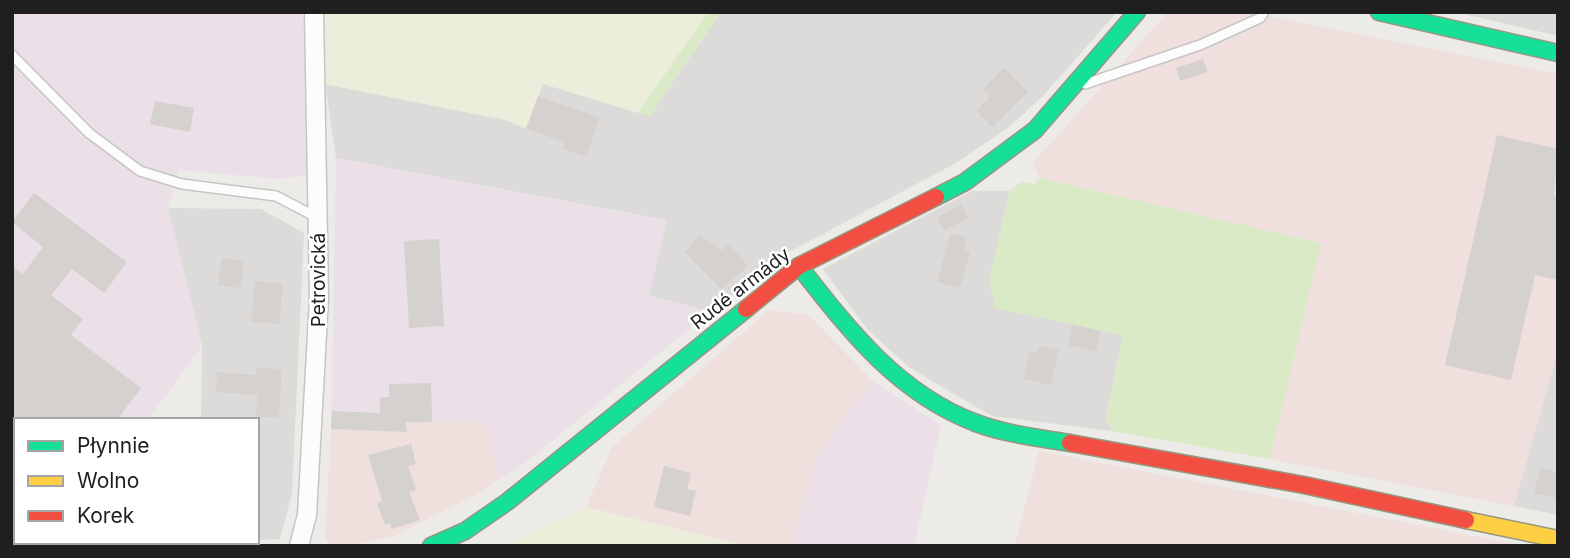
<svg xmlns="http://www.w3.org/2000/svg" width="1570" height="558" font-family="Inter,sans-serif">
<style>
.residential{fill:#dcdbd9}
.commercial{fill:#efdfdd}
.industrial{fill:#ebe0e7}
.farmland{fill:#ededdb}
.grass{fill:#dbeac6}
.building{fill:#d4d1cf}
.lines{fill:none;stroke-linecap:round;stroke-linejoin:round}
.lane-casing{stroke:#c6c5c4;stroke-width:12}
.street-casing{stroke:#c6c5c4;stroke-width:21}
.fast-casing{stroke:#969780;stroke-width:19}
.slow-casing{stroke:#969780;stroke-width:19}
.jam-casing{stroke:#969780;stroke-width:19}
.lane{stroke:#fcfcfc;stroke-width:9}
.street{stroke:#fcfcfc;stroke-width:18}
.fast{stroke:#16e098;stroke-width:16}
.slow{stroke:#ffcf43;stroke-width:16}
.jam{stroke:#f24e42;stroke-width:16}
.labels{text-anchor:middle;stroke-width:5;stroke-linejoin:round;paint-order:stroke}
.street-label{font-size:19px;fill:#1f1f1f;stroke:#fff}
</style>
<rect width="100%" height="100%" fill="#edebe8"/>
<g class="residential">
<polygon points="721,12 1117,12 1043,96 1009,127 956,163 787,253 711,311 649,296 666,220 336,158 325,84 506,120 526,128 542,83 650,116"/>
<polygon points="1455,12 1558,12 1558,36"/>
<polygon points="972,191 1010,191 989,281 995,301 1123,335 1106,418 1112,431 992,416 952,393 909,367 867,329 823,269"/>
<polygon points="168,208 261,209 304,233 292,493 280,539 257,540 257,420 201,420 202,346"/>
<polygon points="1558,350 1558,515 1514,506"/>
</g>
<g class="commercial">
<polygon points="1168,12 1247,12 1558,74 1558,350 1514,506 1270,459 1321,243 1040,178 1033,163"/>
<polygon points="769,310 808,315 874,382 846,415 816,460 791,546 745,546 586,507 612,447"/>
<polygon points="406,422 485,422 500,479 479,493 393,536 349,546 330,544 325,538 331,429 397,431"/>
<polygon points="1039,451 1525,546 1015,546"/>
</g>
<g class="industrial">
<polygon points="12,12 304,12 306,43 313,174 278,179 179,170 168,208 202,346 148,420 16,420 16,542 58,542 56,546 12,546"/>
<polygon points="336,158 667,221 649,296 711,311 524,464 500,479 485,422 406,422 406,429 397,431 331,429"/>
<polygon points="874,382 941,425 914,546 791,546 816,460 846,415"/>
</g>
<g class="farmland">
<polygon points="325,12 708,12 638,113 543,84 526,129 506,120 325,84"/>
<polygon points="586,507 744,545 745,546 501,546"/>
</g>
<g class="grass">
<polygon points="708,12 721,12 650,116 638,113"/>
<polygon points="1040,178 1321,243 1270,459 1112,431 1106,418 1123,335 994,308 995,301 989,281 1010,191 1021,182 1034,184"/>
</g>
<g class="building">
<polygon points="1203,59 1208,72 1180,81 1176,68"/>
<polygon points="1004,68 1028,92 992,127 976,111 991,96 983,89"/>
<polygon points="538,96 600,118 586,157 562,148 564,142 526,129"/>
<polygon points="155,101 194,108 190,132 150,124"/>
<polygon points="1497,135 1558,149 1554,195 1558,196 1558,280 1535,275 1511,380 1445,365"/>
<polygon points="34,193 127,262 104,293 72,269 51,295 83,319 71,335 141,388 117,420 12,420 12,266 23,274 43,247 12,222"/>
<polygon points="961,204 968,218 944,231 937,218"/>
<polygon points="951,233 967,237 964,250 971,251 960,288 937,282"/>
<polygon points="699,235 722,250 729,244 748,266 721,289 685,252"/>
<polygon points="439,239 444,326 409,328 404,241"/>
<polygon points="222,258 244,261 241,288 218,285"/>
<polygon points="255,281 283,284 279,324 251,322"/>
<polygon points="1072,325 1100,331 1096,351 1068,345"/>
<polygon points="1038,346 1059,350 1051,385 1024,379 1029,352 1037,353"/>
<polygon points="256,368 282,369 279,418 256,417 257,395 216,392 217,372 255,375"/>
<polygon points="431,383 432,422 405,422 407,432 331,429 332,411 380,413 380,397 389,397 389,384"/>
<polygon points="411,444 416,464 408,466 416,490 409,492 420,520 392,529 390,523 385,525 377,503 382,501 368,455"/>
<polygon points="664,466 691,473 687,489 696,491 690,516 654,507"/>
<polygon points="1540,468 1558,472 1558,498 1534,493"/>
</g>
<g class="lines">
<g class="lane-casing">
<g id="lane">
<polyline points="12,55 89,133 140,171 182,184 276,196 318,218"/>
<polyline points="1085,84 1200,45 1260,18 1264,12"/>
</g>
</g>
<g class="street-casing">
<polyline id="street" points="299,546 307,515 319,298 314,12"/>
</g>
<g class="fast-casing">
<g id="fast">
<polyline points="1379,12 1558,53"/>
<polyline points="936,197 965,182 1035,130 1137,12"/>
<path d="M799,266C849,330 897,393 976,423C1005,434 1040,438 1070,443"/>
<polyline points="431,546 465,531 507,502 746,309"/>
</g>
</g>
<g class="slow-casing">
<polyline id="slow" points="1466,520 1558,539"/>
</g>
<g class="jam-casing">
<g id="jam">
<polyline points="746,309 799,266 936,197"/>
<polyline points="1070,443 1304,485 1466,520"/>
</g>
</g>
<use href="#lane" class="lane"/>
<use href="#street" class="street"/>
<use href="#fast" class="fast"/>
<use href="#slow" class="slow"/>
<use href="#jam" class="jam"/>
</g>
<g class="labels">
<g class="street-label">
<text transform="translate(318 280) rotate(-90)" y="7">Petrovická</text>
<text transform="translate(740 288) rotate(-38)" y="7">Rudé armády</text>
</g>
</g>
<rect width="1570" height="558" fill="none" stroke="#1f1f1f" stroke-width="28"/>
<rect x="14" y="418" width="245" height="126" fill="#ffffff" stroke="#a5a5a5" stroke-width="2"/>
<rect x="28" y="441" width="35" height="10" fill="#16e098" stroke="#a5a5a5" stroke-width="2"/>
<text x="77" y="453" font-size="21" fill="#1f1f1f">Płynnie</text>
<rect x="28" y="476" width="35" height="10" fill="#ffcf43" stroke="#a5a5a5" stroke-width="2"/>
<text x="77" y="488" font-size="21" fill="#1f1f1f">Wolno</text>
<rect x="28" y="511" width="35" height="10" fill="#f24e42" stroke="#a5a5a5" stroke-width="2"/>
<text x="77" y="523" font-size="21" fill="#1f1f1f">Korek</text>
</svg>
